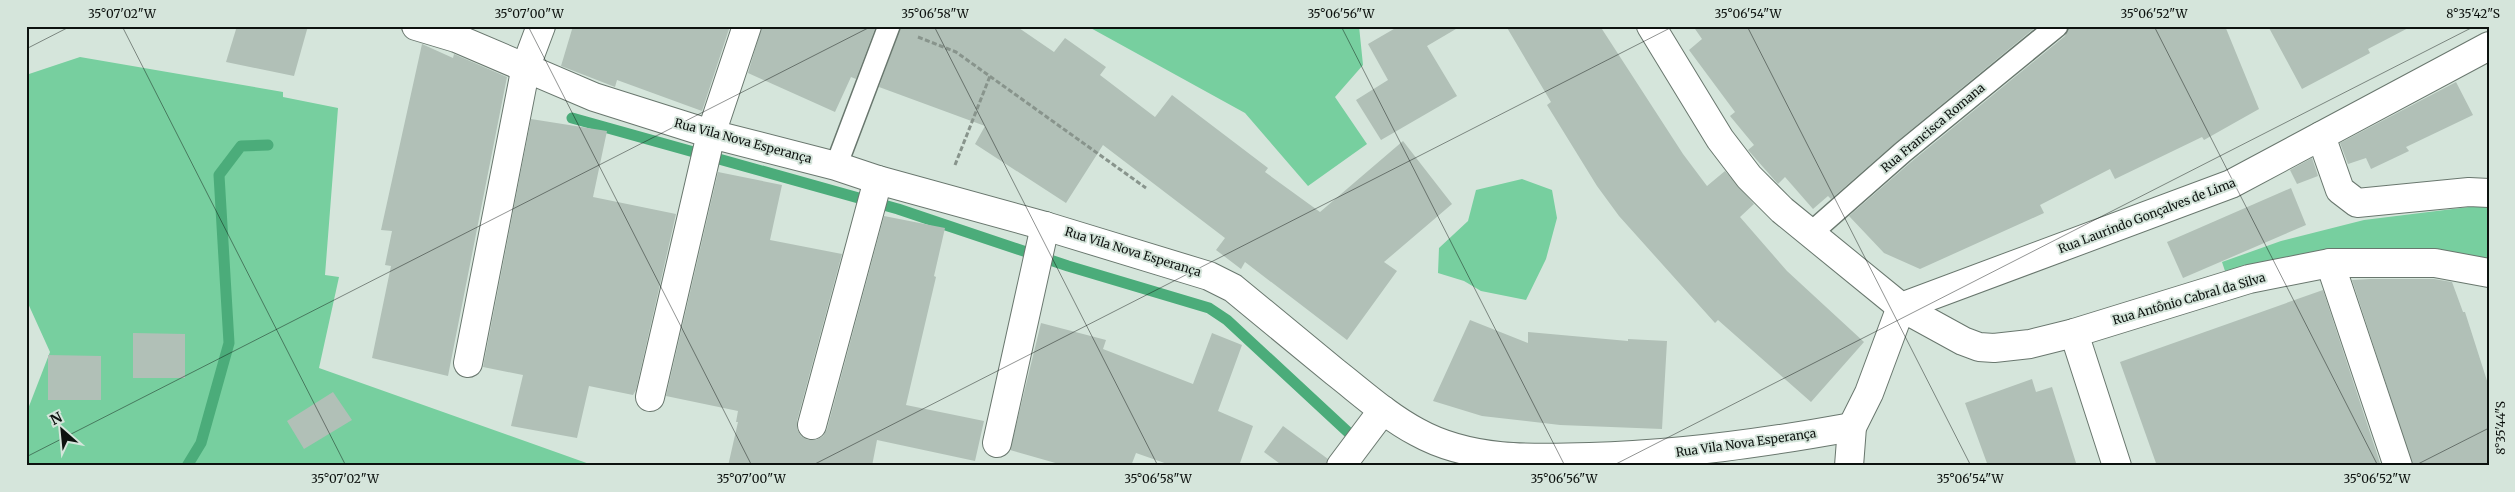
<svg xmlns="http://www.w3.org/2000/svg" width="2515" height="492" font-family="Merriweather,serif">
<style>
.green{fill:#77cf9f}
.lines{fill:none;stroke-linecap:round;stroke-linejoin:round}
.stream{stroke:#4bac7a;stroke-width:11}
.building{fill:#b1c0b7}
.lane-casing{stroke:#69776e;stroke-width:24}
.street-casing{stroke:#69776e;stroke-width:30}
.secondary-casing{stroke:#69776e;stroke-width:30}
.path{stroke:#88948c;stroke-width:3;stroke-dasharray:5 2.5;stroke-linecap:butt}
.lane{stroke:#fff;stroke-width:21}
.street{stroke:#fff;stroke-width:28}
.secondary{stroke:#fff;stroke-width:28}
.ticks{fill:none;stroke:#0d120f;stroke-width:1;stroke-opacity:0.45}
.labels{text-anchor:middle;stroke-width:4;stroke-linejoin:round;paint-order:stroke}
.street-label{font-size:12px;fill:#0d120f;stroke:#d5e5db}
.neatline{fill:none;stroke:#0d120f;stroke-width:2}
.ticks-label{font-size:12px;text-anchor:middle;fill:#0d120f}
</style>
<rect width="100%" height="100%" fill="#d5e5db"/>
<g class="green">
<polygon points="1087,26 1359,26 1363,65 1335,97 1367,144 1308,186 1245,113"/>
<polygon points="80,57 283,92 283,97 338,108 325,275 339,277 319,368 595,466 26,466 26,414 50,352 26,299 26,75"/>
<polygon points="1522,179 1552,190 1557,218 1546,259 1526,300 1481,291 1464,281 1438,273 1439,248 1468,221 1476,190"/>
<polygon points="2469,207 2489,207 2489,265 2261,264 2225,271 2222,262 2281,241 2364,220"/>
</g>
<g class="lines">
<g class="stream">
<polyline points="572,118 898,209 1068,266 1209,308 1227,320 1350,434"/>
<polyline points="187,466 201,443 229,343 219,175 241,146 268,145"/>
</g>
</g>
<g class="building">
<polygon points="237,26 308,26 294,76 226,62"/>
<polygon points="573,26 730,26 702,111 617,80 615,87 561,66"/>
<polygon points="762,26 876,26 856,79 851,77 835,112 748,73"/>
<polygon points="901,26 1016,26 1054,52 1065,38 1106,67 1100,75 1155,117 1172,95 1268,168 1265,172 1320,212 1403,141 1452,204 1384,262 1397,271 1347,340 1245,262 1241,269 1216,250 1225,238 1103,145 1066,203 975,144 985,126 879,87"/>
<polygon points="1399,26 1461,26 1427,46 1457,96 1381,140 1356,100 1388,80 1368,44"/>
<polygon points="1506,26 1600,26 1683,154 1707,186 1725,171 1754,204 1740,217 1787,271 1864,342 1811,402 1718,320 1715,323 1619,216 1597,186 1547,105 1551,102"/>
<polygon points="1693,26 2037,26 1895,143 1831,199 1828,196 1813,209 1785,177 1778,184 1748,150 1754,145 1730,116 1735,112 1689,50 1702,39"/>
<polygon points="2069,26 2225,26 2259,109 2204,140 2202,137 2115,179 2110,169 2040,205 2044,213 1920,269 1884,253 1849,216 1911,162 2065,36"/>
<polygon points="2268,26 2412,26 2368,49 2370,53 2302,89"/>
<polygon points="422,44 453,58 454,54 507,77 448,376 372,358 391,266 385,265 392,231 381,230"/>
<polygon points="2456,82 2473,115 2406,147 2409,151 2371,169 2366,158 2348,164 2340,143"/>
<polygon points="531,119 607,131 593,197 676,214 636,390 633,395 589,386 577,438 511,426 523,375 483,367"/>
<polygon points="2312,158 2318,176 2297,184 2290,170"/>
<polygon points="718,172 782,185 770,240 842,254 797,421 797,429 801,436 808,440 816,440 823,436 827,429 884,216 945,228 934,276 936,277 906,405 984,421 975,461 877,440 872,466 728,466 738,422 736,422 738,411 666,396"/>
<polygon points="2291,188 2306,225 2183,278 2167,242"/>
<polygon points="2370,279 2434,279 2452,282 2463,312 2465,312 2489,387 2489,466 2413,466 2352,280"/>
<polygon points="2323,290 2381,466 2157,466 2120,362"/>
<polygon points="1470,320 1528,343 1528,332 1628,341 1628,339 1667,341 1662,429 1560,425 1482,416 1433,401"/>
<polygon points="1041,323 1106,340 1103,349 1193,384 1212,333 1242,345 1218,411 1253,426 1239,466 1173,466 1136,453 1131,466 1066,466 1010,450"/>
<polygon points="133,333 185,334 185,378 133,378"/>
<polygon points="48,355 101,356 101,400 48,400"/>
<polygon points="2032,379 2036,392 2052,387 2077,466 1988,466 1965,403"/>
<polygon points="333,392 352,420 304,449 287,421"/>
<polygon points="1283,426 1328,459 1326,466 1283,466 1264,452"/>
</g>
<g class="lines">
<g class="lane-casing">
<g id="lane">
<polyline points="836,166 889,26"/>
<polyline points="1811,233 1903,152 2057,26"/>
</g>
</g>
<g class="street-casing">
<g id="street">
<path d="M416,26L456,38L594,97L711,134L836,166L878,180L1045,226L1209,276L1233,288C1267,316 1301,344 1335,372C1362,393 1387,416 1417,432C1469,461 1532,459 1590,457C1679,455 1764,443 1852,427"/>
<polyline points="2321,136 2340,190 2357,203 2469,192 2489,193"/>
<polyline points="2330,263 2398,466"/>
<polyline points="2074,333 2117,466"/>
<polyline points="468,363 526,66 541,26"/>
<polyline points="650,397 711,134 747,26"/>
<polyline points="812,425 878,180"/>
<polyline points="997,443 1045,226"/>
<polyline points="1341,466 1383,410"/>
<polyline points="1849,466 1852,427 1869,393 1901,307 1963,341 1979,347 1994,348 2030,344 2074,333 2249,279 2330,263 2435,263 2489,273"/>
</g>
</g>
<g class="secondary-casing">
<polyline id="secondary" points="1651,26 1720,139 1749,177 1782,210 1901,307 2231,184 2489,46"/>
</g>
<g class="path">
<polyline points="918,37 956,52 1146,188"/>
<polyline points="955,165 990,76"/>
</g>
<use href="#lane" class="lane"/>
<use href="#street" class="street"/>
<use href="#secondary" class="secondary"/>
</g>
<path class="ticks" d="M122,26L346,466M528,26L752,466M934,26L1158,466M1341,26L1565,466M1747,26L1971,466M2154,26L2378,466M26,49L71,26M26,457L872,26M811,466L1674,26M1612,466L2475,26M2414,466L2489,428"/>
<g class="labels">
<g class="street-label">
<text transform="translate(1933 128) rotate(-40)" y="4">Rua Francisca Romana</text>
<text transform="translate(743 141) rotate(15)" y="4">Rua Vila Nova Esperança</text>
<text transform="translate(2147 216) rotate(-21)" y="4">Rua Laurindo Gonçalves de Lima</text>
<text transform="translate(1133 252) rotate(17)" y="4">Rua Vila Nova Esperança</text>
<text transform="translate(2189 299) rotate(-16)" y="4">Rua Antônio Cabral da Silva</text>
<text transform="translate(1746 443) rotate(-8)" y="4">Rua Vila Nova Esperança</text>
</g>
</g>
<rect width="2515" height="492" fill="none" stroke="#d5e5db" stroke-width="55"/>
<g transform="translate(62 430) rotate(333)" stroke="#d5e5db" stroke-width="4" paint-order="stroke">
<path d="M0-4L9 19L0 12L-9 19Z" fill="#0d120f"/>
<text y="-8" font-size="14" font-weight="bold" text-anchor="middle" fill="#0d120f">N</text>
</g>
<rect x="28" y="28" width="2460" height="436" class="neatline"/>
<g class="ticks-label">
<text x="122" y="18">35°07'02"W</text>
<text x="529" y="18">35°07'00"W</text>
<text x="935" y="18">35°06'58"W</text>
<text x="1341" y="18">35°06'56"W</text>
<text x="1748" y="18">35°06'54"W</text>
<text x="2154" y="18">35°06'52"W</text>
<text x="2473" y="18">8°35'42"S</text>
<text transform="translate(2501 428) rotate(-90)" y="4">8°35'44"S</text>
<text x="345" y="483">35°07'02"W</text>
<text x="751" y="483">35°07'00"W</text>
<text x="1158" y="483">35°06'58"W</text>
<text x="1564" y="483">35°06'56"W</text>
<text x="1970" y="483">35°06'54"W</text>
<text x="2377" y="483">35°06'52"W</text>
</g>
</svg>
